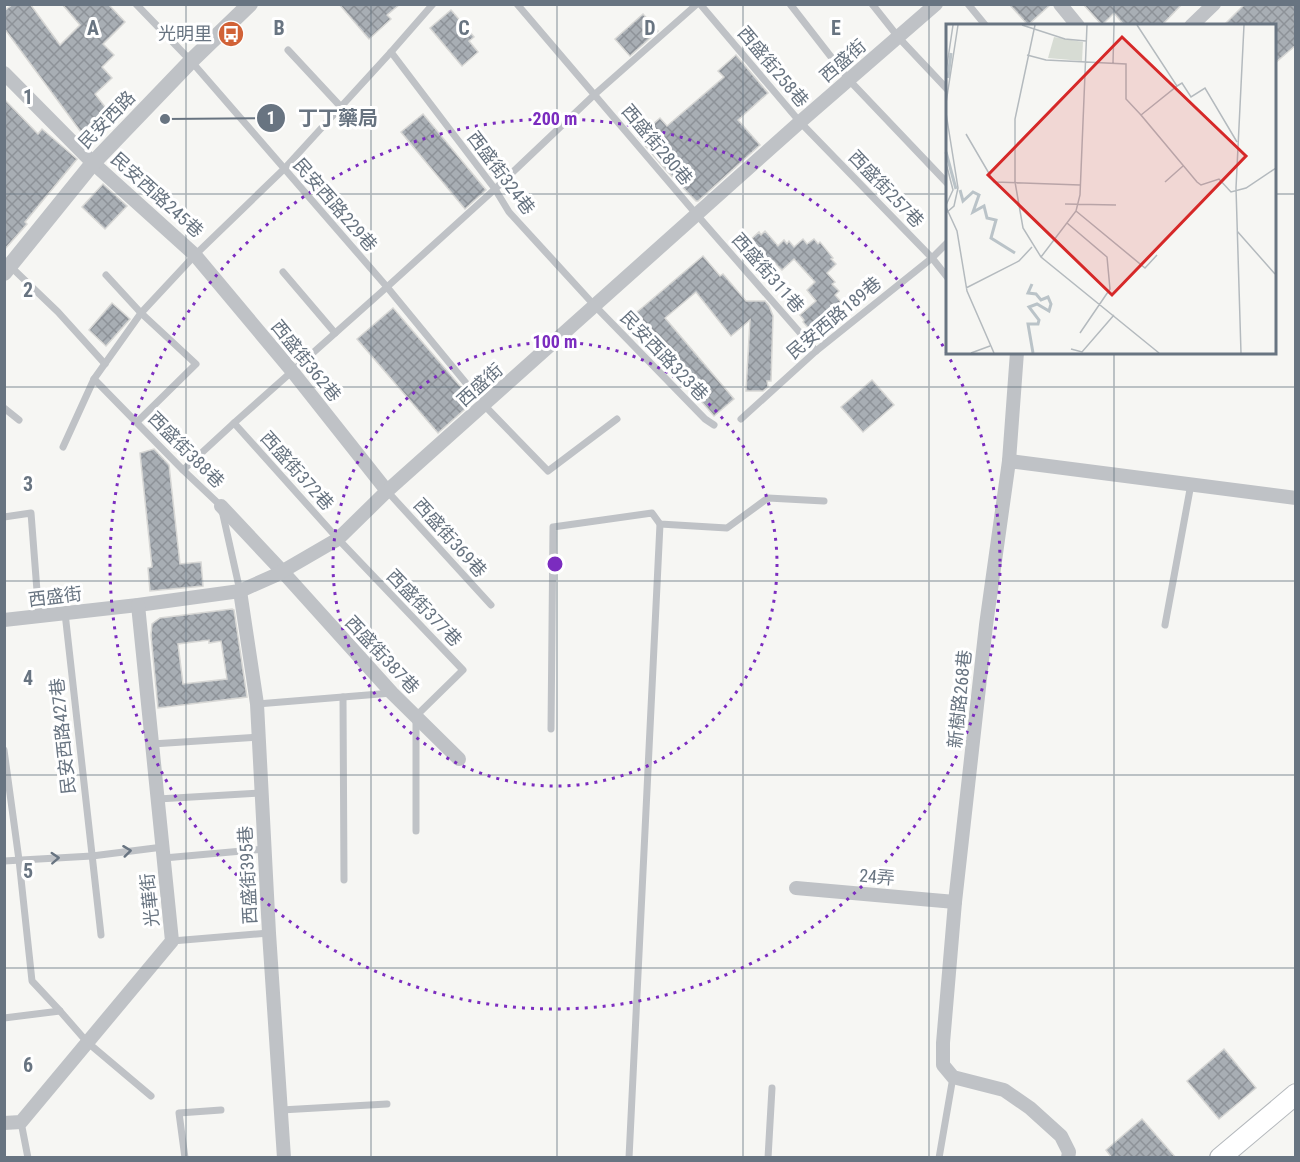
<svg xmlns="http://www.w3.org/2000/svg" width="1300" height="1162" font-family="'Roboto Condensed','Noto Sans TC',sans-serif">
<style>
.building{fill:url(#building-cross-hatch);stroke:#d7d7d5;stroke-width:1.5;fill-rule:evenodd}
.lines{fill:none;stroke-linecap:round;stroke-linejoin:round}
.secondary-casing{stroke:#b4b8bc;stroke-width:22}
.service{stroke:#bfc2c6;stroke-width:7}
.minor{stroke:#bfc2c6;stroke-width:14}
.tertiary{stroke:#bfc2c6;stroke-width:16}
.secondary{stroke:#fff;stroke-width:20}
.oneway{stroke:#687481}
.grid{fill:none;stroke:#687481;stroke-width:1.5;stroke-opacity:0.55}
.ring{fill:none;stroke:#7b2cbf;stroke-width:3;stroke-dasharray:3 6}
.labels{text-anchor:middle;stroke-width:6;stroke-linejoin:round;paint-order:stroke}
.poi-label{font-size:18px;fill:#687481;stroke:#fff;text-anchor:end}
.street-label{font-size:18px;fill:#687481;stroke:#fff}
.inset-river{fill:none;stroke:#bac3c8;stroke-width:3}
.inset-road{fill:none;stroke:#b4babe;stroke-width:1.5}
.view{fill:#d62828;fill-opacity:0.15;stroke:#d62828;stroke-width:3}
.inset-edge{fill:none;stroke:#687481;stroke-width:3}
.grid-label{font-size:20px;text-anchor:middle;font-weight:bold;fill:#687481;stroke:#fff;stroke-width:6;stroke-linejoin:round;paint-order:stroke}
.centre{fill:#7b2cbf;stroke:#fff;stroke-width:3}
.ring-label{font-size:18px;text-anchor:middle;font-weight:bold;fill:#7b2cbf;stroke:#fff;stroke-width:6;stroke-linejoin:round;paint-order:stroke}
.leader{fill:none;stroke:#687481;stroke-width:2}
.callout-dot{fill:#687481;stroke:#fff;stroke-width:2}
.mark-label{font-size:18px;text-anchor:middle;font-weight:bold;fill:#fff}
.callout-label{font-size:20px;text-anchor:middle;font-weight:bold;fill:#687481;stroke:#fff;stroke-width:6;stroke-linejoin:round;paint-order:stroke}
</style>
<defs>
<pattern id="building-cross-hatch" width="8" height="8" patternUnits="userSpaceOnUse" patternTransform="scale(1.5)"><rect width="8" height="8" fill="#a8aeb4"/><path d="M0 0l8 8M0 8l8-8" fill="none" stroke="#8d9298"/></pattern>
</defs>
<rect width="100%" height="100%" fill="#f6f6f3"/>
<g class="building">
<polygon points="13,4 30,4 60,45 80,25 62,4 108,4 125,22 103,44 114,55 102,67 112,78 95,94 109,112 81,132 4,28 4,11"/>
<polygon points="339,4 400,4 387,15 391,19 369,39"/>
<polygon points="1009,4 1051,4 1028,25"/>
<polygon points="1083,4 1182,4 1161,26 1125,26 1114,13 1102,25"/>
<polygon points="1245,4 1296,4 1296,45 1275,63 1275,26 1223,26"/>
<polygon points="451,10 474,37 469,41 478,52 462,66 430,28"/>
<polygon points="643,14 658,31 630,56 615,39"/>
<polygon points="736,55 768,93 738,120 760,145 698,201 696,201 665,169 638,137 660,118 667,126 724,77 718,71"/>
<polygon points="4,99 38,134 42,129 77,159 25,222 27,224 4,250"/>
<polygon points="423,114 486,190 465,209 401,132"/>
<polygon points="103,184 127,206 105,229 82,207"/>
<polygon points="765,231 778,246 784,240 787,244 789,241 794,247 803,239 807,244 814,239 818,244 820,242 833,258 831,259 836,264 827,273 835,282 832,284 839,291 835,295 842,303 837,307 838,309 833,314 840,323 821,340 814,332 813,333 803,322 804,320 800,315 816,301 807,290 815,282 794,259 782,270 772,260 761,269 748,254 753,249 749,245 751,244 749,241 759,232 761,235"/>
<polygon points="703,256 720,276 723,274 746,301 765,301 769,306 773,316 771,381 767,381 768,387 763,391 746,391 750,320 731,336 696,292 665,318 734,399 714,416 630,318"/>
<polygon points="112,303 130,319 106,346 89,330"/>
<polygon points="393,308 472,400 472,403 438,433 357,339"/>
<polygon points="872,380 894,405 863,432 841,407"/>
<polygon points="154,449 169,465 180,564 201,562 203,586 150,591 148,568 152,567 140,453"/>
<path d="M232,609L234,610L247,697L158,708L151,635L152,624L160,618ZM209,640V643L221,641L227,679L183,684L178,644Z"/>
<polygon points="1224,1049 1256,1088 1219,1119 1187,1081"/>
<polygon points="1142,1119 1176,1158 1112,1158 1106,1150"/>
</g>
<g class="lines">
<g class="secondary-casing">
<polyline id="secondary" points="1220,1158 1296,1094"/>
</g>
<g class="service">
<polyline points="136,4 191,61 387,287 484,405 548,471 617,419"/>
<polyline points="517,4 697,215 816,351"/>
<polyline points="700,4 800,122 932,258 948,278"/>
<polyline points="790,4 849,80 948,184"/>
<polyline points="872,4 899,38 948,90"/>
<polyline points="968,4 986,26"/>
<polyline points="288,50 341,107"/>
<polyline points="391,52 495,189 509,212 595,306 705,419 714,425"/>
<polyline points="10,266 58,312 105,364"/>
<polyline points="283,272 335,333"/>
<polyline points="106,275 141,313 196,364 137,422"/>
<polyline points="94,379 183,470 221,506 240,591"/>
<polyline points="4,408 19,420"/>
<polyline points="741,419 816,351 932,258 948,242"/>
<polyline points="234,423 338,539 463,670 416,716 416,831"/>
<polyline points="63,447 94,379 141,313 195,255 284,169 391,52 433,4"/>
<polyline points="183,470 234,423 387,287 495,189 594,95 697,4"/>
<polyline points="387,491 491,605"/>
<polyline points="4,517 31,513 39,617"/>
<polyline points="65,613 101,935"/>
<polyline points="1165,625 1191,484"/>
<polyline points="343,697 344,880"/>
<polyline points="257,704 392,693"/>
<polyline points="551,729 553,527 652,513 660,524 727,528 768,498 824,501"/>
<polyline points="152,744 259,737"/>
<polyline points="4,750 19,860 32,981 60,1011 87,1042 151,1096"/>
<polyline points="158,799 262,793"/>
<polyline points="164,858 265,849"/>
<polyline points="4,861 92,856 163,847"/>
<polyline points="172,941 269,933"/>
<polyline points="4,1018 60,1011"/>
<polyline points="281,1110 387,1104"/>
<polyline points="21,1122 28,1158"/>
<polyline points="185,1158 179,1113 221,1110"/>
<polyline points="629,1158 660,524"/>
<polyline points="768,1158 772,1088"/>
<polyline points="939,1158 953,1077"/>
</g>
<g class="minor">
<polyline points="1060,4 1078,26"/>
<polyline points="1191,26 1214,4"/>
<polyline points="4,73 93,163 195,255 292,371 387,491"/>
<polyline points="1009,461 1017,352"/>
<polyline points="221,506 282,571 392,693 459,759"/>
<polyline points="240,591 257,704 269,933 284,1158"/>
<polyline points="4,620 138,605 240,591 276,575 338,539 387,491 800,122 936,4"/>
<polyline points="796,888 955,902"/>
<polyline points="4,1123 21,1122 172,941 138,605"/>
<polyline points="1068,1158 1069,1152 1061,1136 1030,1108 1004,1090 953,1077 943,1065 943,1043 955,902 986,625 1009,461 1296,498"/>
</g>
<polyline class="tertiary" points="4,273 93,163 191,61 250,4"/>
<use href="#secondary" class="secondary"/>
</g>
<defs><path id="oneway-chevron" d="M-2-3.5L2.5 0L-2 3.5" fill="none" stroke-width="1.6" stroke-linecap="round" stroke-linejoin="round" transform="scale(1.5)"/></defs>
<g class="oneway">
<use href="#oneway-chevron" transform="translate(127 851) rotate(-7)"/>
<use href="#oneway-chevron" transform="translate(55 858) rotate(-3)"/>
</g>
<path class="grid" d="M186,4V1158M371,4V1158M557,4V1158M743,4V1158M929,4V1158M1114,4V26M4,194H948M1274,194H1296M1114,352V1158M4,387H1296M4,581H1296M4,775H1296M4,968H1296"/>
<g class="ring">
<circle cx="555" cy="564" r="222"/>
<circle cx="555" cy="564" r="445"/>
</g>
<defs>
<g id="bus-disc" transform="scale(1.35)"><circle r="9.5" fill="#d16237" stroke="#fff"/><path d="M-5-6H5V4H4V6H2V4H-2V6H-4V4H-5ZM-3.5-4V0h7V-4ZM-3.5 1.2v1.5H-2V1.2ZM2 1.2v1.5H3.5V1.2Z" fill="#fff"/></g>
</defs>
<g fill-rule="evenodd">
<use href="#bus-disc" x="231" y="34"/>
</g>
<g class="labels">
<g class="poi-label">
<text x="212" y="40">光明里</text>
</g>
<g class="street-label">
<text transform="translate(843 61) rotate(-41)" y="6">西盛街</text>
<text transform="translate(773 67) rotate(50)" y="6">西盛街258巷</text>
<text transform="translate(107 120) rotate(-46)" y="6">民安西路</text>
<text transform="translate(657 145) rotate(50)" y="6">西盛街280巷</text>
<text transform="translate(501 173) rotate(53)" y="6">西盛街324巷</text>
<text transform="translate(886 189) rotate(46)" y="6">西盛街257巷</text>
<text transform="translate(157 195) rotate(42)" y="6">民安西路245巷</text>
<text transform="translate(335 205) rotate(49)" y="6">民安西路229巷</text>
<text transform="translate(768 273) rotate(49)" y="6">西盛街311巷</text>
<text transform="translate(834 318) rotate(-40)" y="6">民安西路189巷</text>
<text transform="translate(664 356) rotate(46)" y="6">民安西路323巷</text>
<text transform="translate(306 361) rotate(51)" y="6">西盛街362巷</text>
<text transform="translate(480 385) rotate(-42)" y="6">西盛街</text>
<text transform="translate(186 450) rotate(45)" y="6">西盛街388巷</text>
<text transform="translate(297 471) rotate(48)" y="6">西盛街372巷</text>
<text transform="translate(450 538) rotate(48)" y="6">西盛街369巷</text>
<text transform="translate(55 597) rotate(-7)" y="6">西盛街</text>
<text transform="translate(424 608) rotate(46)" y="6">西盛街377巷</text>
<text transform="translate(382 655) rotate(47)" y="6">西盛街387巷</text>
<text transform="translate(960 699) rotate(-84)" y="6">新樹路268巷</text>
<text transform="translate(63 736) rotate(-96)" y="6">民安西路427巷</text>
<text transform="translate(248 875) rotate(-93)" y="6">西盛街395巷</text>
<text transform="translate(877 877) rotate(5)" y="6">24弄</text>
<text transform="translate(150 900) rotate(-96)" y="6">光華街</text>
</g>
</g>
<g transform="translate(946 24)">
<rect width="330" height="330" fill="#f6f6f3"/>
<path d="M108,13L137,18L136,37L102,34Z" fill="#d7dcd4"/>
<path class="inset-river" d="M2,54L5,29M0,128L10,165M14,166L17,177L27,168L33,171L27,188L38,182L41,194L50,196L45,214L69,229M86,260L82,269L90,270L95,276L102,273L105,280L103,287L91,280L83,283L93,296L92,300H82L87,329"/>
<path class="inset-road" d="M76,1L119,15L140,17M89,1L69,95V158L77,204L95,233L213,329M191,1L231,62L195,91L251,158L255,161L273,155L285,168L300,164L330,144M81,31L100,36L180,40V75L195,91M167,39L168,1M0,48L7,1M231,62L236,59L245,73L259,64L291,118M0,79L12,1M0,89L12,164L8,182L0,189M20,110L48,158L134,161M0,139L7,166L0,181M219,158L237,142M119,180L170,181M0,183L11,207L21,267L48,329M130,187L199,244L211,231M121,199L161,233L164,265L134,309M291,207L329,250M95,233L130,187L134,171L141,1M20,264L73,237L86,223M125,325L136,328L168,291M25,329L44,322M295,329L290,164L298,1"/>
<path class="view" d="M176,13L300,132L166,271L42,151Z"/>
<rect width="330" height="330" class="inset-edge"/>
</g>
<g class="grid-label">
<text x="93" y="35">A</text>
<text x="279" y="35">B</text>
<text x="464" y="35">C</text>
<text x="650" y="35">D</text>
<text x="836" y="35">E</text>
<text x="28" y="104">1</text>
<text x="28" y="297">2</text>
<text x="28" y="491">3</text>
<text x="28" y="685">4</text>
<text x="28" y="878">5</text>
<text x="28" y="1072">6</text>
</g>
<circle cx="555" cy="564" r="9" class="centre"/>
<g class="ring-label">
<text x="555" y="125">200 m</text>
<text x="555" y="348">100 m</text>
</g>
<path class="leader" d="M165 119L271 118"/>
<g class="callout-dot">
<circle cx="165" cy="119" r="6"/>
<circle cx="271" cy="118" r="15"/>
</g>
<g class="mark-label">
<text x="271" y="124">1</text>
</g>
<g class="callout-label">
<text x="338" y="125">丁丁藥局</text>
</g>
<rect width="1300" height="1162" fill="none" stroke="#687481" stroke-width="12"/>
</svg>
